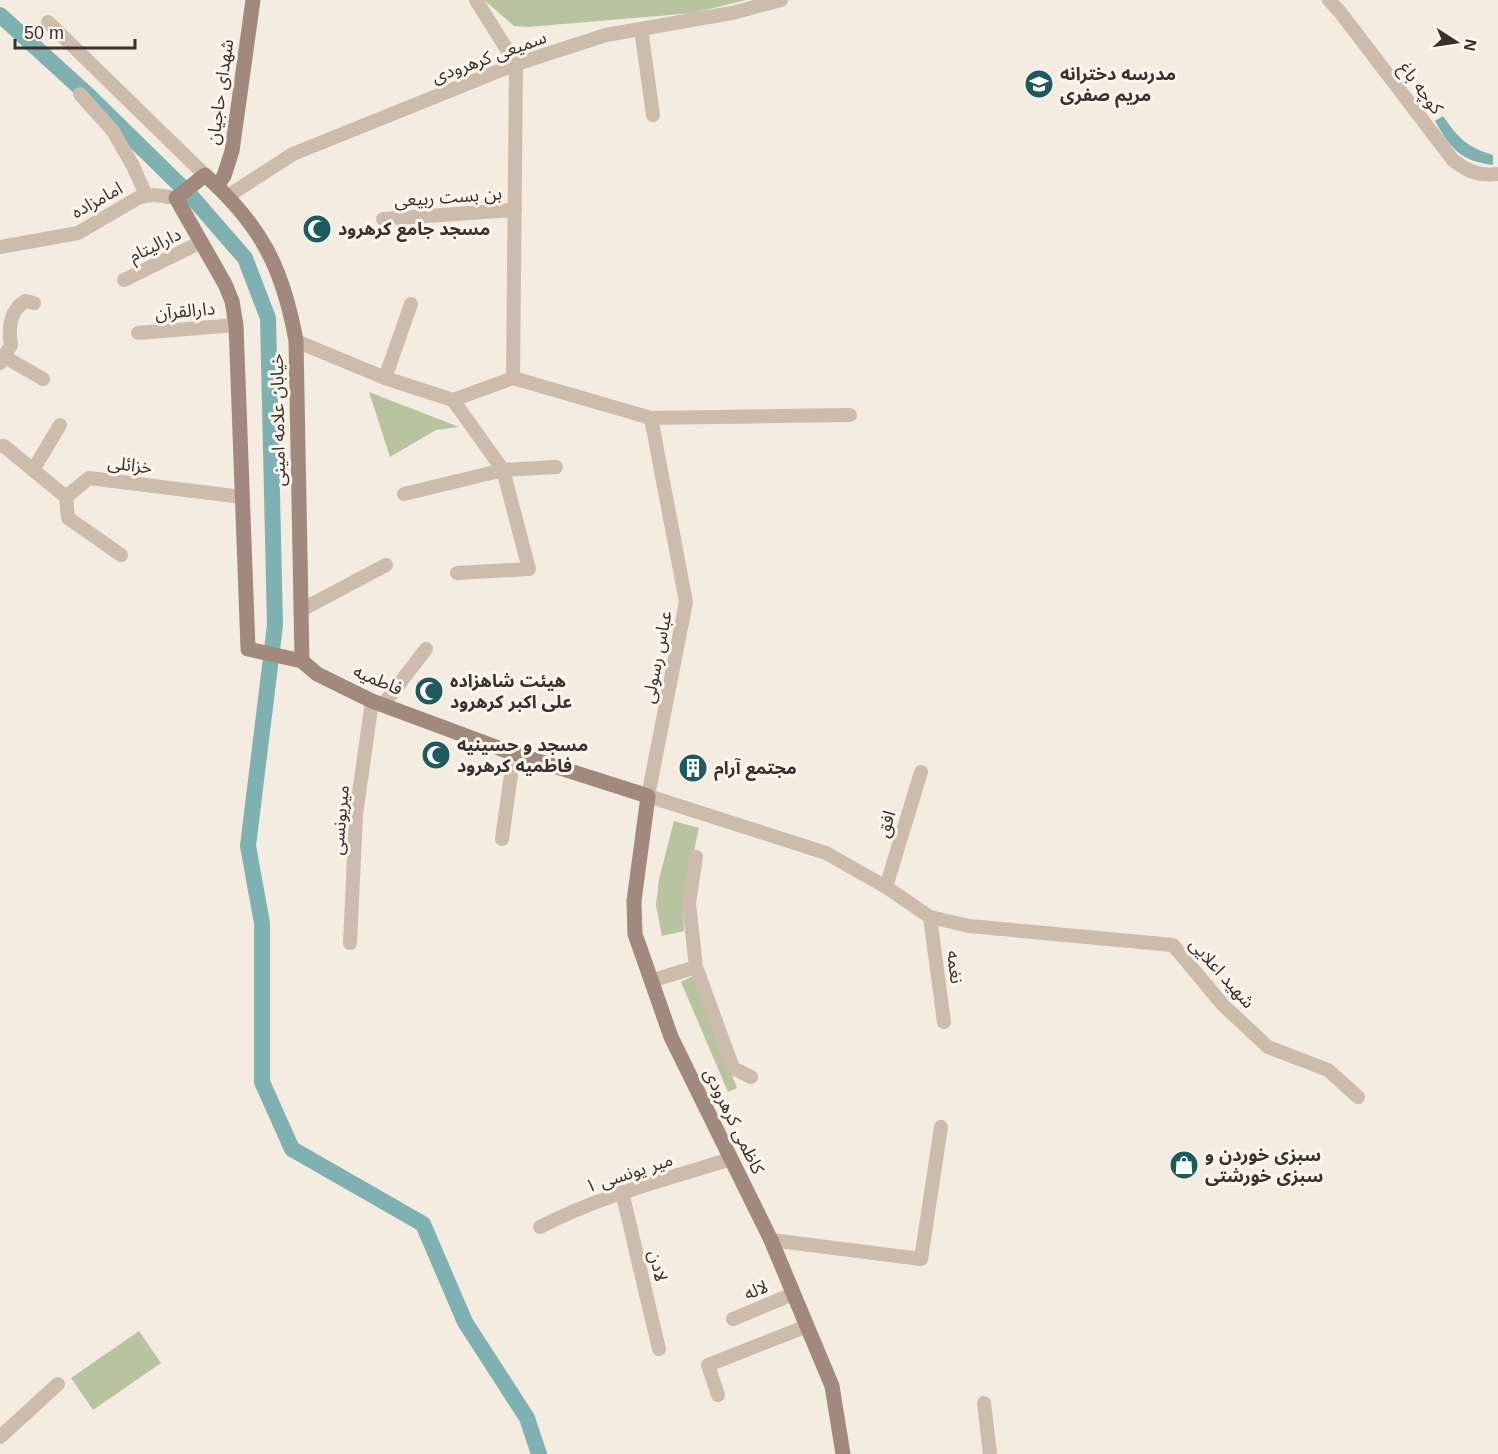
<svg xmlns="http://www.w3.org/2000/svg" width="1498" height="1454" font-family="Arial,'Noto Sans Arabic',sans-serif">
<style>
.green{fill:#b8c4a0}
.water{fill:#7fb0b2}
.lines{fill:none;stroke-linecap:round;stroke-linejoin:round}
.canal{stroke:#7fb0b2;stroke-width:16}
.street{stroke:#cdbbac;stroke-width:14}
.secondary{stroke:#a18a7d;stroke-width:15}
.labels{text-anchor:middle;stroke-width:6;stroke-linejoin:round;paint-order:stroke}
.street-label{font-size:18px;fill:#3b302b;stroke:#fbf5ee}
.poi-label{font-size:18px;font-weight:bold;fill:#3b302b;stroke:#fbf5ee;text-anchor:start}
</style>
<rect width="100%" height="100%" fill="#f4ebe1"/>
<g class="green">
<polygon points="484,0 746,0 693,13 528,27 514,26"/>
<polygon points="369,392 459,427 436,430 390,457"/>
<polygon points="674,821 699,828 683,899 684,931 662,936 656,905 659,879"/>
<polygon points="693,976 737,1088 728,1092 681,982"/>
<polygon points="139,1331 161,1363 93,1410 71,1378"/>
</g>
<path class="water" d="M1443,116C1459,139 1467,147 1493,155V165C1461,161 1451,149 1435,121Z"/>
<g class="lines">
<polyline class="canal" points="0,15 88,95 191,196 245,258 268,318 275,625 248,846 262,923 262,1082 292,1149 423,1224 465,1322 527,1418 539,1454"/>
<g class="street">
<polyline points="476,0 516,64 513,378"/>
<path d="M1329,0L1340,12L1453,160C1468,172 1479,176 1498,174"/>
<polyline points="48,22 205,175"/>
<polyline points="641,29 653,115"/>
<polyline points="80,94 113,131 133,166 146,195"/>
<polyline points="228,196 293,154 516,64 606,35 732,13 781,0"/>
<polyline points="383,219 515,210"/>
<path d="M0,247L78,233L138,198C152,193 162,196 176,198"/>
<polyline points="124,280 201,242"/>
<polyline points="138,333 236,325"/>
<polyline points="296,341 385,378 453,400 513,378 651,418 850,415"/>
<polyline points="5,357 43,379"/>
<path d="M0,363L11,345C8,328 10,311 25,301L34,303"/>
<polyline points="385,378 411,304"/>
<polyline points="453,400 503,470 529,569 457,573"/>
<polyline points="651,418 686,602 648,796 826,853 886,887 930,917 969,926 1173,945 1223,1005 1268,1047 1328,1070 1358,1097"/>
<polyline points="0,446 4,446 66,497 89,478 242,497"/>
<polyline points="33,470 60,425"/>
<polyline points="404,494 503,470 556,467"/>
<polyline points="66,497 68,518 121,555"/>
<polyline points="301,610 386,565"/>
<polyline points="383,705 426,649"/>
<polyline points="502,839 514,753"/>
<polyline points="696,857 689,903 696,967 733,1068 751,1077"/>
<polyline points="886,887 921,772"/>
<polyline points="930,917 944,1022"/>
<polyline points="350,943 356,815 372,701"/>
<polyline points="651,981 696,967"/>
<polyline points="622,1192 659,1349"/>
<path d="M540,1227C600,1196 666,1179 731,1159"/>
<polyline points="771,1240 921,1259 941,1127"/>
<polyline points="733,1319 793,1294"/>
<polyline points="718,1395 708,1365 807,1326"/>
<polyline points="984,1403 990,1454"/>
<polyline points="0,1437 58,1384"/>
</g>
<g class="secondary">
<polyline points="217,186 224,176 232,151 253,0"/>
<path d="M302,661L296,341C283,268 261,225 205,175L176,198L225,284L232,301L236,325L248,649L302,661L317,674L372,701L504,750L648,796L634,901L635,934L671,1037L771,1240L832,1386L843,1454"/>
</g>
</g>
<defs>
<g id="school-disc" transform="scale(1.5)"><circle r="9.5" fill="#1f5a5e" stroke="#fbf5ee"/><path d="M0-5L7-2L0 1L-7-2ZM-4 1L0 2.5L4 1V4Q0 6-4 4Z" fill="#fff"/></g>
<g id="mosque-disc" transform="scale(1.5)"><circle r="9.5" fill="#1f5a5e" stroke="#fbf5ee"/><path d="M3.5-4.9A6 6 0 1 0 3.5 4.9A5 5 0 1 1 3.5-4.9Z" fill="#fff"/></g>
<g id="building-disc" transform="scale(1.5)"><circle r="9.5" fill="#1f5a5e" stroke="#fbf5ee"/><path d="M-4-6H4V6H1V3H-1V6H-4ZM-2.5-4.3h1.7v1.8h-1.7ZM.8-4.3h1.7v1.8H.8ZM-2.5-1h1.7V.8h-1.7ZM.8-1h1.7V.8H.8Z" fill="#fff"/></g>
<g id="shop-disc" transform="scale(1.5)"><circle r="9.5" fill="#1f5a5e" stroke="#fbf5ee"/><path d="M-5-2.5h2.3a2.7 3.5 0 0 1 5.4 0H5L5.5 6h-11ZM-1.5-2.5h3a1.5 2.3 0 0 0-3 0Z" fill="#fff"/></g>
</defs>
<g fill-rule="evenodd">
<use href="#school-disc" x="1039" y="84"/>
<use href="#mosque-disc" x="317" y="229"/>
<use href="#mosque-disc" x="429" y="691"/>
<use href="#mosque-disc" x="436" y="755"/>
<use href="#building-disc" x="693" y="768"/>
<use href="#shop-disc" x="1184" y="1165"/>
</g>
<g class="labels">
<g class="street-label">
<text transform="translate(489 57) rotate(-20)" y="6">سمیعی کرهرودی</text>
<text transform="translate(1421 88) rotate(53)" y="6">کوچه باغ</text>
<text transform="translate(220 92) rotate(-82)" y="6">شهدای حاجیان</text>
<text transform="translate(448 197) rotate(-4)" y="6">بن بست ربیعی</text>
<text transform="translate(97 200) rotate(-29)" y="6">امامزاده</text>
<text transform="translate(155 245) rotate(-26)" y="6">دارالیتام</text>
<text transform="translate(185 311) rotate(-5)" y="6">دارالقرآن</text>
<text transform="translate(278 420) rotate(-91)" y="6">خیابان علامه امینی</text>
<text transform="translate(130 465) rotate(7)" y="6">خزائلی</text>
<text transform="translate(657 657) rotate(-79)" y="6">عباس رسولی</text>
<text transform="translate(378 680) rotate(23)" y="6">فاطمیه</text>
<text transform="translate(340 820) rotate(-85)" y="6">میریونسی</text>
<text transform="translate(886 824) rotate(-73)" y="6">افق</text>
<text transform="translate(955 967) rotate(83)" y="6">نغمه</text>
<text transform="translate(1222 973) rotate(48)" y="6">شهید اعلایی</text>
<text transform="translate(734 1121) rotate(64)" y="6">کاظمی کرهرودی</text>
<text transform="translate(629 1173) rotate(-18)" y="6">میر یونسی ۱</text>
<text transform="translate(658 1266) rotate(77)" y="6">لادن</text>
<text transform="translate(756 1290) rotate(-23)" y="6">لاله</text>
</g>
<g class="poi-label">
<text x="1060" y="80">مدرسه دخترانه<tspan x="1060" dy="21">مریم صفری</tspan></text>
<text x="338" y="235">مسجد جامع کرهرود</text>
<text x="450" y="687">هیئت شاهزاده<tspan x="450" dy="21">علی اکبر کرهرود</tspan></text>
<text x="457" y="751">مسجد و حسینیه<tspan x="457" dy="21">فاطمیه کرهرود</tspan></text>
<text x="714" y="774">مجتمع آرام</text>
<text x="1205" y="1161">سبزی خوردن و<tspan x="1205" dy="21">سبزی خورشتی</tspan></text>
</g>
</g>
<g transform="translate(1456 42) rotate(102)" stroke="#fbf5ee" stroke-width="4.5" paint-order="stroke">
<path d="M0-4.5L10 22L0 15L-10 22Z" fill="#3b302b"/>
<text y="-9" font-size="16" font-weight="bold" text-anchor="middle" fill="#3b302b">N</text>
</g>
<path d="M15 39v9h120v-9" fill="none" stroke="#3b302b" stroke-width="3"/>
<text x="24" y="39" font-size="18" fill="#3b302b" stroke="#fbf5ee" stroke-width="4.5" paint-order="stroke">50 m</text>
</svg>
